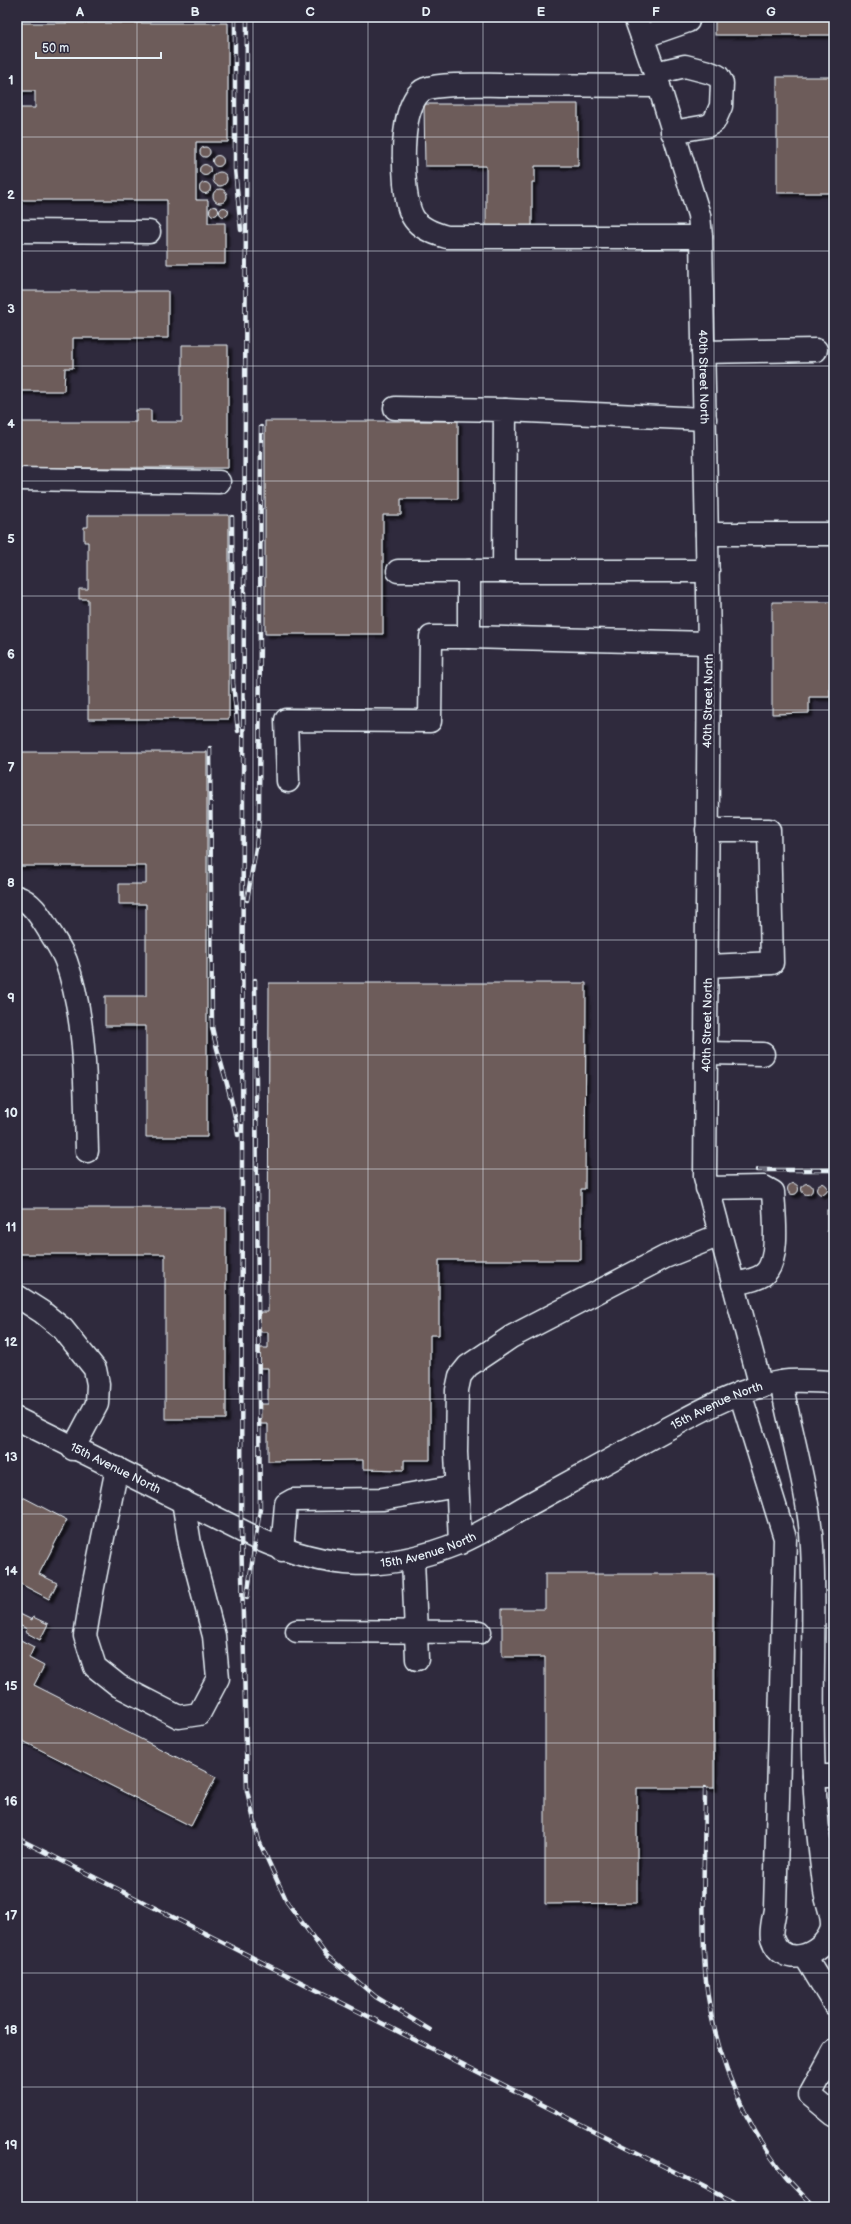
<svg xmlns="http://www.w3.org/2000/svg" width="851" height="2224" font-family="'Balsamiq Sans',sans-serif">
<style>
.building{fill:#6d5c5a;stroke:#e8f1f8;filter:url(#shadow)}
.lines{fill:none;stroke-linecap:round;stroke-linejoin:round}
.minor-casing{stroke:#e8f1f8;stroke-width:25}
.minor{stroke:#2f2a3d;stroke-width:22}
.rail-casing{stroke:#e8f1f8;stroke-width:4.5}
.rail{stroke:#2f2a3d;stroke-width:3;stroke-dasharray:9;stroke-linecap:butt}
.grid{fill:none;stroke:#e8f1f8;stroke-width:1;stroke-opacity:0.55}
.labels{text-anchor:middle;stroke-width:4;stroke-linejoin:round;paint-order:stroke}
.street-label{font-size:12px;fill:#e8f1f8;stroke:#2f2a3d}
.neatline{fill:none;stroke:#e8f1f8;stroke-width:1.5}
.grid-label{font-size:13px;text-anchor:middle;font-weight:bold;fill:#e8f1f8}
</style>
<defs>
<filter id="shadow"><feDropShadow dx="3.5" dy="3.5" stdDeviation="1" flood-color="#0009"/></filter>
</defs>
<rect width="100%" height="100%" fill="#2f2a3d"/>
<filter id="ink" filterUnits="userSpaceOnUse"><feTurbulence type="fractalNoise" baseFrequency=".025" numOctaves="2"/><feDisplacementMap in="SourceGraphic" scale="8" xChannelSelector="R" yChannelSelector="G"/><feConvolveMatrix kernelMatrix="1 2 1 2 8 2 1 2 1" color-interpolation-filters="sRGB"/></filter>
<g filter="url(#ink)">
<g class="building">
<rect x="715" y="17" width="119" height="18"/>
<polygon points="17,23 228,23 228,142 196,142 196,200 208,200 208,223 225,223 225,264 167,264 167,200 17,200 17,108 35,108 35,91 17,91"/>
<rect x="777" y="77" width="57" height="116"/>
<polygon points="424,104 578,104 578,166 535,166 535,182 532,182 532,228 486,228 486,166 425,166"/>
<circle cx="205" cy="152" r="5"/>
<circle cx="218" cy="161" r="5.5"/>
<circle cx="205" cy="170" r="5.5"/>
<circle cx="220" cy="179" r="7"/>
<circle cx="205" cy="188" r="5.5"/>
<circle cx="220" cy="196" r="7"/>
<circle cx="214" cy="211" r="4.5"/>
<circle cx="224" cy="212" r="4.5"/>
<polygon points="17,291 168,291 168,338 73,338 73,368 65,368 64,391 17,391"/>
<polygon points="182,345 228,345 228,468 17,468 17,422 136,422 136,410 151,410 151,422 182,422"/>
<polygon points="265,421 458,421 458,499 401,499 401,515 383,515 383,634 265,634"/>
<polygon points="88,515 229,515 229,719 88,719 88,599 79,599 79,589 88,589 88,542 84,542 84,527 88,527"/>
<polygon points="772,602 834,602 834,682 830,682 830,697 809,697 809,713 772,714"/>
<polygon points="17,752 207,752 207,1137 146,1137 146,1026 105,1026 105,996 146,996 146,904 119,904 119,884 146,884 146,866 17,866"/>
<polygon points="269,983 586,983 585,1189 581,1189 581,1260 439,1260 439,1335 430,1335 430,1460 404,1460 404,1470 363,1469 363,1460 268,1461 268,1424 260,1424 260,1404 268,1404 268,1368 260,1368 260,1348 268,1348 268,1332 260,1332 260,1312 268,1312"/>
<circle cx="807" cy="1189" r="5.5"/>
<circle cx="822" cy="1189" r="5.5"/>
<circle cx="793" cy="1189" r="5.5"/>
<polygon points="17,1208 226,1208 226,1419 165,1419 165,1254 17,1254"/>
<rect x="827" y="1210" width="7" height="21"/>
<polygon points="17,1494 67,1520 39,1574 57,1583 49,1599 17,1582"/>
<polygon points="545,1574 714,1574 714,1788 637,1788 637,1903 545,1904 545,1657 502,1657 502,1609 545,1609"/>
<polygon points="20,1614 32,1620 33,1617 48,1624 40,1640 25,1632 27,1629 17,1624"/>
<polygon points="17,1638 34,1647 29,1658 44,1666 34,1685 216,1777 191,1826 17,1738"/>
</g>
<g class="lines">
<g class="minor-casing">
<g id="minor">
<path id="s1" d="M635,17L655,73L699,215L701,237L709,643L705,1177L761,1387"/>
<polyline points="642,37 688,21 687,17"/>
<polyline points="655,73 685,66 708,72 718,76 722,83 721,106 714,122 707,126 672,132"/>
<path d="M659,86C606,86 553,85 501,85C482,85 442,83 425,89C422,90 417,95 416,97C402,118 403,160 405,183C408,217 413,228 447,237H701"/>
<polyline points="17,231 149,232"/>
<polyline points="703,352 816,350"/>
<polyline points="395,408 505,410 504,571"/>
<polyline points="505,410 705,419"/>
<polyline points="17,479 219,482"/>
<polyline points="707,534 834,534"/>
<polyline points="398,571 708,571"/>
<polyline points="469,571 469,637 709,643"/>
<polyline points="288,781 286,720 430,721 431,637 469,637"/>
<polyline points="707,830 769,830 772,963 708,966"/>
<path d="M17,897C31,901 40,916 48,929C54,939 62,950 66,961C87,1021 85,1088 87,1151"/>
<polyline points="706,1053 763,1054"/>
<path d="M707,1188L764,1187L773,1192C774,1212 781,1262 763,1275C754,1281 743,1282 733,1284"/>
<polyline points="17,1296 42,1312 63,1329 95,1369 98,1384 97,1404 73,1449"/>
<path d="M740,1393L785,1538L775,1909C774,1917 770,1931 772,1938C782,1970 822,1956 831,1931C835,1920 827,1904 825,1892C820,1854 816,1815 814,1776C810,1699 816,1622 812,1546C809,1494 791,1433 781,1382"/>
<path id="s2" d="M17,1419L256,1538C329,1570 384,1573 459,1543C483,1533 507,1517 530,1504C575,1479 620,1455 665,1430C701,1411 740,1388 781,1382C798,1379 817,1382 834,1382"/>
<polyline points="117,1468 93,1587 85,1636 95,1667 119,1686 179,1717 199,1714 218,1678 214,1636 190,1544 183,1501"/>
<polyline points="460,1543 456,1452 457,1390 460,1376 468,1366 511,1337 665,1257 720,1235"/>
<polyline points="282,1550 286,1504 293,1500 383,1499 457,1486"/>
<polyline points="413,1559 417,1659"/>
<polyline points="297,1631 480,1632"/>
<polyline points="814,1776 834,1776"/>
<polyline points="805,1956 834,2004"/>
<polyline points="834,2051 810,2095 834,2115"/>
</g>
</g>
<use href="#minor" class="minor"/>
<g class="rail-casing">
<g id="rail">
<polyline points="235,17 235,169 241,230"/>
<polyline points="247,17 243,789 241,1531 247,1791 259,1841 287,1902 326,1955 376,1997 430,2030"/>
<polyline points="232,517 233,683 238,731"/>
<path d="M210,748L212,1027C219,1063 234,1098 238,1135"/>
<polyline points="247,900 256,848 259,818 261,427"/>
<polyline points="758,1170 834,1170"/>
<polyline points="247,1597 260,1509 255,980"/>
<path d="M705,1788C705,1842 702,1897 704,1952C706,2032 736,2113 785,2176C794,2187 805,2197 814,2207"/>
<polyline points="17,1838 744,2207"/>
</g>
</g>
<use href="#rail" class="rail"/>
</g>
</g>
<path class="grid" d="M137,17V2207M253,17V2207M368,17V2207M483,17V2207M598,17V2207M714,17V2207M17,137H834M17,251H834M17,366H834M17,481H834M17,596H834M17,710H834M17,825H834M17,940H834M17,1055H834M17,1169H834M17,1284H834M17,1399H834M17,1514H834M17,1628H834M17,1743H834M17,1858H834M17,1973H834M17,2087H834"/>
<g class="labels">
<g class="street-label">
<text dy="4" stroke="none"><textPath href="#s1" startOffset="370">40th Street North</textPath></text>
<text transform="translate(708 701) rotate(-89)" y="4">40th Street North</text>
<text transform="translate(707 1025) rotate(-89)" y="4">40th Street North</text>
<text dy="4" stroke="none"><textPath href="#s2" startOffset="769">15th Avenue North</textPath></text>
<text dy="4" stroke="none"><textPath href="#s2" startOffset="110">15th Avenue North</textPath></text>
<text dy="4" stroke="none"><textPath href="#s2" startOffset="445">15th Avenue North</textPath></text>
</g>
</g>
<rect width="851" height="2224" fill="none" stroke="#2f2a3d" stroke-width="44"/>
<path d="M36 52v6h125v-6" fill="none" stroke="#e8f1f8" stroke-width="2"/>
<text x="42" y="52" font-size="12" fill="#e8f1f8" stroke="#2f2a3d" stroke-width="3" paint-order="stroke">50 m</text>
<rect x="22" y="22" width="807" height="2180" class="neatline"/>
<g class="grid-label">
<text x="80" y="16">A</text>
<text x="195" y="16">B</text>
<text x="310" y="16">C</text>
<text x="426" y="16">D</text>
<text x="541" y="16">E</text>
<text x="656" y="16">F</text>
<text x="771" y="16">G</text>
<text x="11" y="84">1</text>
<text x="11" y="199">2</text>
<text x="11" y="313">3</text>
<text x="11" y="428">4</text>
<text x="11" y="543">5</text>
<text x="11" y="658">6</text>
<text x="11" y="772">7</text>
<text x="11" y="887">8</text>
<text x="11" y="1002">9</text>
<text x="11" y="1117">10</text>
<text x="11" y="1231">11</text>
<text x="11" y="1346">12</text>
<text x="11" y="1461">13</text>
<text x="11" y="1575">14</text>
<text x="11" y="1690">15</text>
<text x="11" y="1805">16</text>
<text x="11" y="1920">17</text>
<text x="11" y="2034">18</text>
<text x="11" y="2149">19</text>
</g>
</svg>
